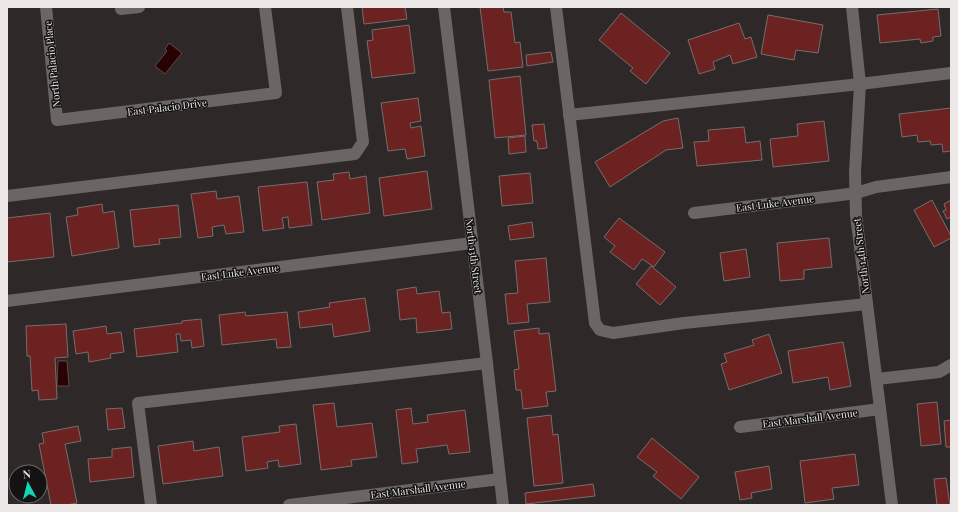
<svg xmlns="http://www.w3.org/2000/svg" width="958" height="512" font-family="'Playfair Display',serif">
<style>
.water{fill:#280303;stroke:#624847}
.building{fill:#6c2220;stroke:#746e6d}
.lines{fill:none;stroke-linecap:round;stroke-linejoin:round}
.minor{stroke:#6b6665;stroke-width:12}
.labels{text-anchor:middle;stroke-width:3;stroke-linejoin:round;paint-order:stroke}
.street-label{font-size:10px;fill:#ebe8e7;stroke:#141212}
</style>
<rect width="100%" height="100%" fill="#2e2928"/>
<g class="water">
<polygon points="169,43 182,53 165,74 155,66 167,51 165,49"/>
<polygon points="58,361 67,361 69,386 57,386"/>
</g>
<g class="building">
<polygon points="362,7 405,7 407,19 364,24"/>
<polygon points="480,7 503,7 504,12 511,12 515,43 520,42 523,67 488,71"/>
<polygon points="938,9 941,36 933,37 933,41 921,43 920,39 880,43 877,15"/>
<polygon points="621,13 670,53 646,84 630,71 633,68 599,40"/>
<polygon points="768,15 823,25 818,53 796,50 794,60 761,54"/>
<polygon points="739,23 745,39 751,37 757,57 733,64 730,55 713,62 715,69 699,74 688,40"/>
<polygon points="409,25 415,73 372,78 367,41 373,40 372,30"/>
<polygon points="551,52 553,62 527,66 526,55"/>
<polygon points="520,76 526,135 495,138 489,80"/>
<polygon points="418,98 421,121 410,123 411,128 421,126 425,156 407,159 405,149 388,151 381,103"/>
<polygon points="951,108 951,151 943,152 942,144 931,145 930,141 918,142 917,135 902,137 899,114"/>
<polygon points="678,118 683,148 666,150 610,187 595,162 663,121"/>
<polygon points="824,121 829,161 773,167 770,139 798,136 797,124"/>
<polygon points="544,124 547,148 538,149 537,141 534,141 532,125"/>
<polygon points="744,127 746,143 760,141 762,160 697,166 694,142 709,141 708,130"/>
<polygon points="525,136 526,152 509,154 508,138"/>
<polygon points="427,171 432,209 384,216 379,178"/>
<polygon points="349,172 350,179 366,176 370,213 322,220 317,182 334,180 333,174"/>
<polygon points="530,173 533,203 502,206 499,176"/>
<polygon points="307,182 312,225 289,228 288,217 282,218 284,228 263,231 258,187"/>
<polygon points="216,191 217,199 239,196 244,232 226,234 224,225 212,227 213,236 198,238 191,194"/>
<polygon points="932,200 951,236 951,238 934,247 914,210"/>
<polygon points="951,200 951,217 947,219 943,211 946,210 944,204"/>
<polygon points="102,204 103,213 114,211 119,248 72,256 66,217 78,215 77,208"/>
<polygon points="178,205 181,237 159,239 160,244 134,247 130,210"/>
<polygon points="50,213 54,257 7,262 7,218"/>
<polygon points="619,218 665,252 654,267 642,259 634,270 610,252 615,246 604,237"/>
<polygon points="532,222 534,237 510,240 508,226"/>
<polygon points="829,238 832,267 804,270 804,279 780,281 777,243"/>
<polygon points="746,249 750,277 724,281 720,253"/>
<polygon points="546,258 550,302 527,304 529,322 508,324 505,294 518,293 515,261"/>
<polygon points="651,266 676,287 660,305 636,284"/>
<polygon points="416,287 417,294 439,291 442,313 450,312 452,329 417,333 416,318 400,320 397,290"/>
<polygon points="365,298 370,331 334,337 332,324 300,328 298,312 330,307 329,303"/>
<polygon points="245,312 246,316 287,312 291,347 277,348 276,339 222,345 219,315"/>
<polygon points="201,319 204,346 192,348 191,340 181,341 180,334 176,334 178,352 137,357 134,329 182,323 182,321"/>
<polygon points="66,324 68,357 55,358 57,399 39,400 38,390 32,391 30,356 27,356 26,326"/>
<polygon points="106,326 107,334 121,332 124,352 110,354 111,358 89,362 88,352 76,354 73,331"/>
<polygon points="539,328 539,334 549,333 556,391 546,392 548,406 523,409 521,390 516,390 514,370 519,369 514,331"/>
<polygon points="769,334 782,373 729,390 721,364 727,362 724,354 754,345 752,340"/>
<polygon points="843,342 851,386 830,390 828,377 793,383 788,351"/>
<polygon points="937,402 941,444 921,446 917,404"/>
<polygon points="334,403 337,427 372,423 377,457 351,460 352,466 321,470 313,405"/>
<polygon points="122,408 125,428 108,430 106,409"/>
<polygon points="411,408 413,424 428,422 427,415 465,410 470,452 449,454 447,445 416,449 418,462 402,464 396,410"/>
<polygon points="551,415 553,435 558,434 563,483 534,486 527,418"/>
<polygon points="951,420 951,447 946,447 944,421"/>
<polygon points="296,424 301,464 279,467 278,460 267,462 268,468 246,471 242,437 280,432 279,426"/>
<polygon points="78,426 81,441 65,444 77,503 66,505 51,505 39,444 44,443 42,433"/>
<polygon points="652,438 699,477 681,499 653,476 657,472 637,457"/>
<polygon points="193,441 194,451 219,447 223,476 163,484 158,446"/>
<polygon points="131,447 134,477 90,482 88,459 112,457 112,449"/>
<polygon points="855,454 859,485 832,488 834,499 805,503 800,461"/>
<polygon points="769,466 772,489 751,493 752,498 740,500 735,472"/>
<polygon points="946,478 950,505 937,505 934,479"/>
<polygon points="593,484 595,496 526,504 525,493"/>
</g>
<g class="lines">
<g class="minor">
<polyline points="46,7 57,120 276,93 265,7"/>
<polyline points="121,7 121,9 139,7"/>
<polyline points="444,7 487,363 503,505"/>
<polyline points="556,7 595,323 600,330 613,333 684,323 867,304"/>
<polyline points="852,7 860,84 855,172 856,215 892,505"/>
<polyline points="569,115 860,84 951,73"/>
<polyline points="7,196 355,154 363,142 347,7"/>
<polyline points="694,213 841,195 856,193 876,187 951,177"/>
<polyline points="7,301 472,243"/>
<polyline points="877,379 939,372 951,365"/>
<polyline points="740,427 880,409"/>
<polyline points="151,505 138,403 487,363"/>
<polyline points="289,505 500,479"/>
</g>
</g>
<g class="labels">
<g class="street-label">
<text transform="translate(52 64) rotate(-96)" y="4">North Palacio Place</text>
<text transform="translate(167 107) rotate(-7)" y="4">East Palacio Drive</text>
<text transform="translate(775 203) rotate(-7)" y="4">East Luke Avenue</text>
<text transform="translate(474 256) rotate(83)" y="4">North 13th Street</text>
<text transform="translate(861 256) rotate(-97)" y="4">North 14th Street</text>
<text transform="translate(240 272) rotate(-7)" y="4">East Luke Avenue</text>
<text transform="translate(810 418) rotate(-7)" y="4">East Marshall Avenue</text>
<text transform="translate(418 489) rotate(-7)" y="4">East Marshall Avenue</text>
</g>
</g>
<rect width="958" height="512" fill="none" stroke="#ebe8e7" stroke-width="16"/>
<g transform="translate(28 484) rotate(353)"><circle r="19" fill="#141212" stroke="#6a6867"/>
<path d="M0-3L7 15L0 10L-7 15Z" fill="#14d5b3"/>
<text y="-6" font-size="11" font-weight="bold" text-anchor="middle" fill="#ebe8e7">N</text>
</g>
</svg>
